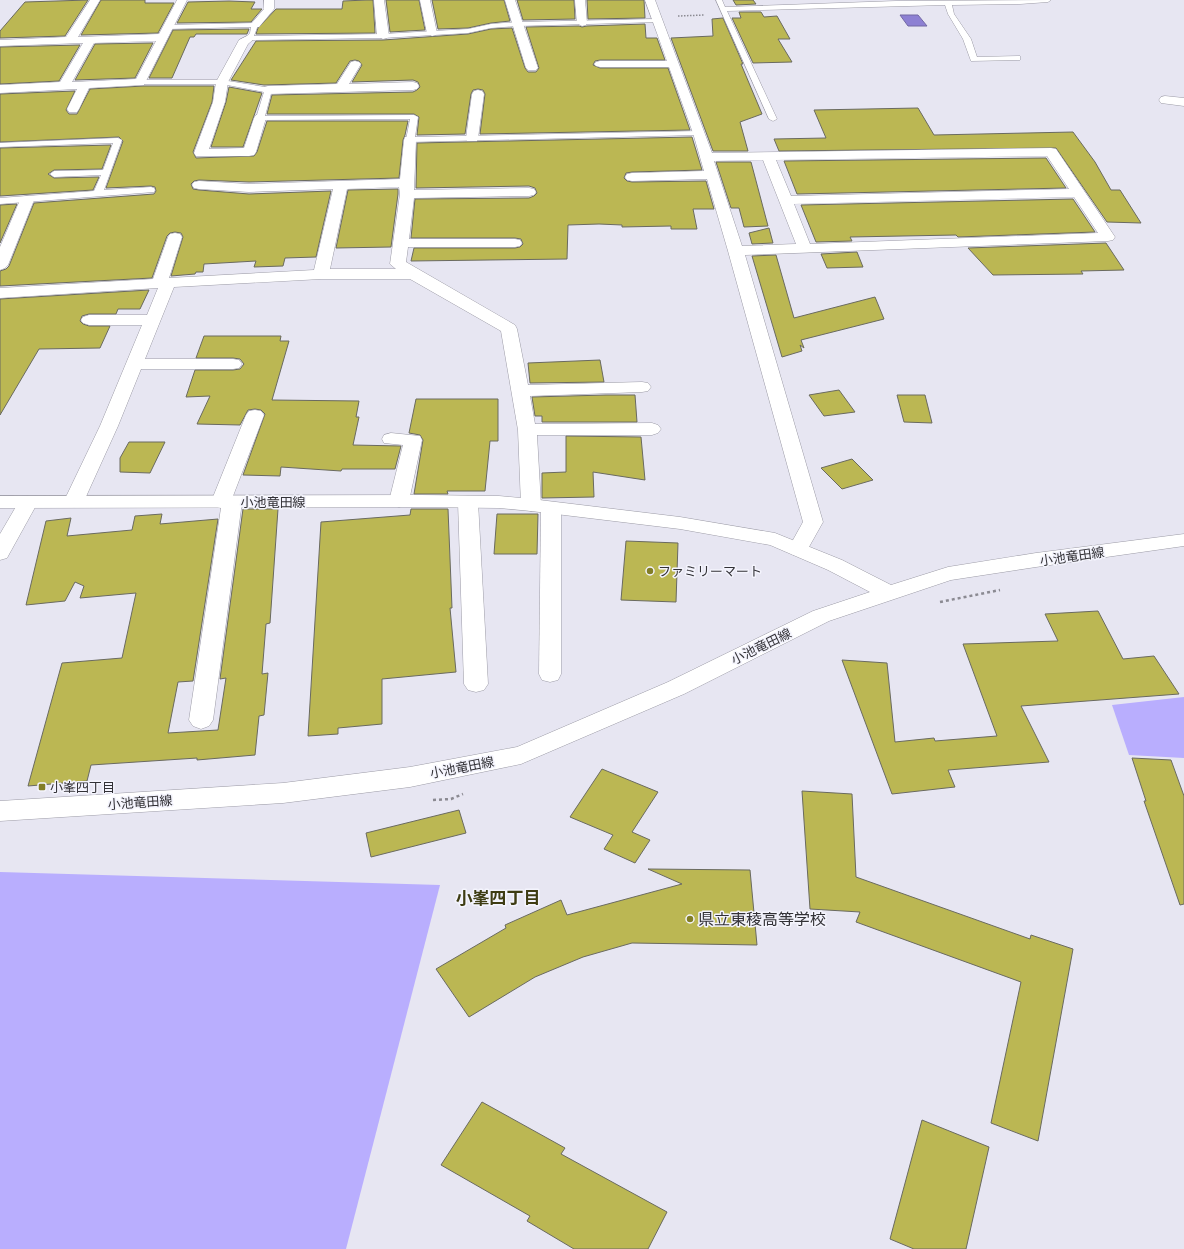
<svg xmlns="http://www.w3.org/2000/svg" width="1184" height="1249" font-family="Poppins,'Noto Sans JP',sans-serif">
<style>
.green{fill:#b9aefe}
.water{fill:#8d80d3;stroke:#7268a4}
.building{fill:#bbb753;stroke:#6a6a60}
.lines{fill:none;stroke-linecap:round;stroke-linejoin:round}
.service-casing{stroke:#9c9ba6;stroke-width:1}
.minor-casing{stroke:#9c9ba6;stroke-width:1}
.secondary-casing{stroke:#9c9ba6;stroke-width:1}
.path-far1{stroke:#8b8a92;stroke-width:1.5;stroke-dasharray:1.5 1.5;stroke-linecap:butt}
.path{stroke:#8b8a92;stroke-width:2.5;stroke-dasharray:3 3;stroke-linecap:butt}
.service{fill:#fff;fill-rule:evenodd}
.minor{fill:#fff;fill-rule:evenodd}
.secondary{fill:#fff;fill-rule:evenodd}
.poi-dot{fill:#827e26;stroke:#f4f4fd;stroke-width:1.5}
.labels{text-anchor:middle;stroke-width:3;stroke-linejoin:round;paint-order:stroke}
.street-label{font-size:13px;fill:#323136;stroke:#f4f4fd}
.poi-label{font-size:13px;fill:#323136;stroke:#f4f4fd;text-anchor:start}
.near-poi-label{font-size:16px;fill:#323136;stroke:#f4f4fd;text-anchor:start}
.near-neighbourhood-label{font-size:17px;font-weight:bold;fill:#3e3c13;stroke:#f4f4fd}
</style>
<rect width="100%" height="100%" fill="#e7e6f2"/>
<g class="green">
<polygon points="1184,697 1184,758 1129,755 1112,705"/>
<polygon points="0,872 440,885 346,1249 0,1249"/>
</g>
<polygon class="water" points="900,15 918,15 927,26 908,26"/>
<g class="building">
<polygon points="88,0 65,36 0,38 0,31 25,2"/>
<polygon points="101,0 145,0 145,3 174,3 158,33 81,35"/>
<polygon points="367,0 373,0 375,33 256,34 258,28 276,9 342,9 343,1"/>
<polygon points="386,0 419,0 425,30 390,32"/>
<polygon points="432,0 504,0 510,21 491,23 468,28 438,29"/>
<polygon points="517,0 574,0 575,19 523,20"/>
<polygon points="587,0 644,0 645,18 588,19"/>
<polygon points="733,0 753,0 756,4 736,5"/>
<polygon points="229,1 255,2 251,9 262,9 251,22 177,23 188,2"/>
<polygon points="739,12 761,12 764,17 777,16 790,39 778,39 792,62 753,63 732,18 741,18"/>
<polygon points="723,18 743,64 741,64 762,114 740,122 748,151 713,151 671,38 713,36 712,19"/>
<polygon points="645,24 646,38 657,38 665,60 600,60 595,61 593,65 600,68 668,68 690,130 480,134 485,94 483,90 478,89 473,90 471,94 465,134 417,135 419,117 414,114 267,114 272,95 413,92 417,90 420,87 418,82 413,80 352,82 362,65 359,61 355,60 350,61 336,83 264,85 231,80 256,41 383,40 468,34 491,29 512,28 525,68 528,72 536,72 539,68 526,27 579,26 582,27 587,26"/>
<polygon points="249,29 247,34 196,34 194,37 190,37 172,78 149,78 173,30"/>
<polygon points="153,43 135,78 75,80 95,44"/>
<polygon points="80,45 59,81 0,84 0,47"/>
<polygon points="144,86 214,86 212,102 193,152 196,158 254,156 257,152 267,121 408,121 405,135 403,140 399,178 249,182 199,180 194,181 191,184 193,189 199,190 249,194 331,191 316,257 285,258 283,266 254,267 256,261 204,264 203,272 196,272 195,274 171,276 183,237 181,233 175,232 170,233 167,236 152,278 0,286 0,271 6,269 9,266 34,203 154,194 156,191 155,187 151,186 106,188 123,141 119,137 0,142 0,94 75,91 66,110 69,114 77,114 90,89"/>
<polygon points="229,87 262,93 243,147 211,147 226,102"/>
<polygon points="918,108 934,135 1073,132 1095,162 1111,190 1120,190 1141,223 1107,222 1056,148 779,151 774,139 826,138 814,110"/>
<polygon points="692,137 702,170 632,172 626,173 624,178 627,181 632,182 706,181 714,209 693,209 697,229 671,229 671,226 622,227 622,225 599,224 568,225 567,259 411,261 414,248 515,248 520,247 523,244 521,239 515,238 411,238 415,199 529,198 534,196 537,193 535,188 529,186 416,188 417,143"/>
<polygon points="111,145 102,169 54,170 48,174 54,178 99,177 93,190 0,196 0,148"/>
<polygon points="1046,158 1066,188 797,194 784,161"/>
<polygon points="716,162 751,162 768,226 744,227 739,208 731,208"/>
<polygon points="398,189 398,194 391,247 336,248 348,190"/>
<polygon points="1073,199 1095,232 958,237 956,235 850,237 852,241 816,242 801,205"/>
<polygon points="17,204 0,243 0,205"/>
<polygon points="769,228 773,243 752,244 749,233"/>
<polygon points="1106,243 1124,270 1081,271 1083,274 993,275 968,248"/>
<polygon points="857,252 863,267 827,268 821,254"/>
<polygon points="776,255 794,318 875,297 884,319 801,340 804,348 800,345 802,351 782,357 752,256"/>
<polygon points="149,290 140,309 118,309 116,314 89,314 82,316 80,321 83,324 89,326 110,326 100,348 39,349 0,415 0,299"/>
<polygon points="204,336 281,336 280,341 289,341 272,400 359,401 356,417 359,417 353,445 401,446 395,469 342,469 341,471 281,467 280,476 243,475 265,414 261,410 255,409 248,410 240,425 197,424 210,396 186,397 195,370 233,370 240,369 244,364 240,359 233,358 196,358"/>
<polygon points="600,360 604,382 530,383 528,363"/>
<polygon points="839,390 855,412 824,416 809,395"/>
<polygon points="606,395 635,395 637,422 542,422 542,416 535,416 532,397"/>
<polygon points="897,395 925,395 932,423 904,422"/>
<polygon points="416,399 498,399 498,441 490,441 485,491 447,491 448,494 414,494 423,440 420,435 409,433"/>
<polygon points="566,436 641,437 645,480 593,472 594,497 542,498 542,473 566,472"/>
<polygon points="129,442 165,442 150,473 120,472 120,458"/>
<polygon points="852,459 873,480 842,489 821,468"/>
<polygon points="243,509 278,509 270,623 266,624 262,674 268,673 264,715 259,716 255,755 197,760 197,758 91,765 87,781 28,786 62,663 122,658 136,593 80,598 84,586 75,582 65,601 26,605 46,521 71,518 67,536 132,530 135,516 162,514 160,524 218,519 193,681 178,682 168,733 218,730 226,678 220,679"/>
<polygon points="411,509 448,509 452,608 450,608 456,672 382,679 382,724 338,728 338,734 308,736 321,522 410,515"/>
<polygon points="497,514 538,514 537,554 494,554"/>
<polygon points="626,541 678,543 676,602 621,600"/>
<polygon points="1098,611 1123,659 1154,656 1179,694 1021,706 1049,762 948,770 955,787 892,794 842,660 887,663 895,742 934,738 935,741 997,736 963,644 1058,641 1045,614"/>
<polygon points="1132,758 1171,760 1184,796 1184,904 1180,905 1144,801 1146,801"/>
<polygon points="602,769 658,792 632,832 650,840 635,863 604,849 613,835 570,817"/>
<polygon points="802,791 852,794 856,877 1030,939 1031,935 1073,949 1038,1141 991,1123 1021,982 856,922 860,912 810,909"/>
<polygon points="459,810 466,833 371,857 366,833"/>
<polygon points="648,869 750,870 757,945 632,943 583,957 535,977 469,1017 436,969 506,928 505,925 561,900 567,915 682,884"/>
<polygon points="482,1102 565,1148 561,1154 667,1212 648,1249 574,1249 527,1221 530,1216 441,1165"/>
<polygon points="922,1120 989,1147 966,1249 914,1249 890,1239"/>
</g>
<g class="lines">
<g class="service-casing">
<g id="service">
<polygon points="716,0 722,0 725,7 896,1 1051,0 1048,2 1020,4 952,5 954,14 971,39 977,57 1020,56 1020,60 1017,60 971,61 963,39 948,14 945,5 727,11 777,119 773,121 769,119"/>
<polygon points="657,19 660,21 659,22 518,26 491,28 468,33 383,38 249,40 245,38 250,33 251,27 167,29 164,27 167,25 255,23 258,25 254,36 383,34 468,29 491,24 518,22"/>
<polygon points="137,80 222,80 271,88 272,90 265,116 414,115 418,117 415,137 699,131 703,133 699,135 410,142 406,140 410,119 260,120 256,118 264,92 222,84 140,84 136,82"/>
<polygon points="118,138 122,140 104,190 151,187 154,188 155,190 154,192 0,204 0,198 94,191 101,175 54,177 50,174 54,171 103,170 113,143 0,147 0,143"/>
</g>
</g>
<g class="minor-casing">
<g id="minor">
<path d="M90,0H100L78,37L159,34L177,0H187L144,85L89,88L79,109L77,112H69L67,109L77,89L0,93V85L60,82L83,43L0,46V40L66,37ZM156,41L136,79L72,82L94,43Z"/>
<polygon points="264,0 274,0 274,9 259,27 251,27 250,25 264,9"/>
<polygon points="374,0 384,0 389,36 387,38 383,39 377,36"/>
<polygon points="420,0 430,0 437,33 436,35 432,36 427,33"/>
<polygon points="505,0 515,0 538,68 536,70 528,70 526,68"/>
<polygon points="575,0 585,0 587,23 586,25 582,26 577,23"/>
<path d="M645,0H655L712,153L1051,148L1056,149L1115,237L1113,240L1108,241L745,255L823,522L805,554L798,556L791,554L788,549L803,522L728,251L707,179L632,181L627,180L625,177L627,174L632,173L704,171L693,133L669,67H600L596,66L594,64L596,62L600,61H667ZM1047,156L1069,189L791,196L776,160ZM763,160L796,244L742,246L714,161ZM1074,197L1098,233L810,244L794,204Z"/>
<polygon points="249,35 255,38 248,44 228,82 225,102 209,149 244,148 254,118 256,115 264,115 266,118 256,152 254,155 249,156 196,156 194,153 213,102 216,82 239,40"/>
<polygon points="355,61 359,62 361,64 349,84 413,82 417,83 419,86 417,89 413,90 268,94 264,93 262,90 264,87 268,86 337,84 351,62"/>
<polygon points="478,90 482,91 484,94 478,138 477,141 467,141 466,138 472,94 474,91"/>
<polygon points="1165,96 1184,98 1184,106 1161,103 1159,100 1161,97"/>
<path d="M410,136L415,137L416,140L414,190L529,188L534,189L536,192L534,195L529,196L414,198L409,239H515L520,240L522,243L520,246L515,247H408L406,262L515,325L517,329L528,385L642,382L648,383L651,387L648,391L642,392L530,396L535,424L652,423L658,425L661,429L658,433L652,435H537L541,505L538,509L531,511L524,509L521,505L518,430L501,331L410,279H321L174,287L145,359H233L239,360L242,364L239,368L233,369H141L118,426L84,501L81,505L74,507L67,505L64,501L100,426L142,325H89L83,323L81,320L83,317L89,315H147L158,288L0,298V288L153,279L168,237L170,234L175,233L180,234L182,237L169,278L314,270L333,189L249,192L199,189L194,188L192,185L194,182L199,181L249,184L400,179L404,140L405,137ZM399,187L400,194L390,264L396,269H330L347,189Z"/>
<polygon points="27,196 32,197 34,200 8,265 5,268 0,270 0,247 20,200 22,197"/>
<polygon points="255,410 261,411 264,415 233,496 239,498 242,502 213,720 209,726 201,729 193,726 189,720 221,508 214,506 211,502 246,415 249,411"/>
<polygon points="391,433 420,436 422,440 409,501 406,505 399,507 392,505 389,501 403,445 384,443 382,439 384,435"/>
<polygon points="28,496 35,498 38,502 7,558 0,560 0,534 21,498"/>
<polygon points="468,496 475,498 478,502 488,684 484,690 476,692 468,690 464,684 458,502 461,498"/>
<polygon points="551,502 558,504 561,508 561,674 558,680 550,682 542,680 539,674 541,508 544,504"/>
</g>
</g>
<g class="secondary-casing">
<polygon id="secondary" points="420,495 499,496 531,499 680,517 775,533 842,560 891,585 948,567 1036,553 1184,534 1184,546 1036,567 951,580 829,621 684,694 521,764 410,787 283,803 0,821 0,801 283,783 410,767 517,747 668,682 813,611 870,592 828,570 770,545 680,529 531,511 499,508 420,507 0,508 0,496"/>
</g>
<polyline class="path-far1" points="678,16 705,15"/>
<g class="path">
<polyline points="940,602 1000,590"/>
<polyline points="433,800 451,799 463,794"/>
</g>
<use href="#service" class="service"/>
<use href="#minor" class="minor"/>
<use href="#secondary" class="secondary"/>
</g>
<g class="poi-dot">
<circle cx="650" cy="571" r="4"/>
<rect x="38" y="783" width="8" height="8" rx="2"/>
<circle cx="690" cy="919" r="4"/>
</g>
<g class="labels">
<g class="street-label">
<text x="273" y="507">小池竜田線</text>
<text transform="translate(1072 556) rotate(-8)" y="5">小池竜田線</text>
<text transform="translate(761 646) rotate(-26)" y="5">小池竜田線</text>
<text transform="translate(462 767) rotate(-11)" y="5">小池竜田線</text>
<text transform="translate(140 802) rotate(-4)" y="5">小池竜田線</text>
</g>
<g class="poi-label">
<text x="658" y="576">ファミリーマート</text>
<text x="50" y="792">小峯四丁目</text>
</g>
<g class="near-poi-label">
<text x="698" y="925">県立東稜高等学校</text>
</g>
<g class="near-neighbourhood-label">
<text x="498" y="904">小峯四丁目</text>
</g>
</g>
</svg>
